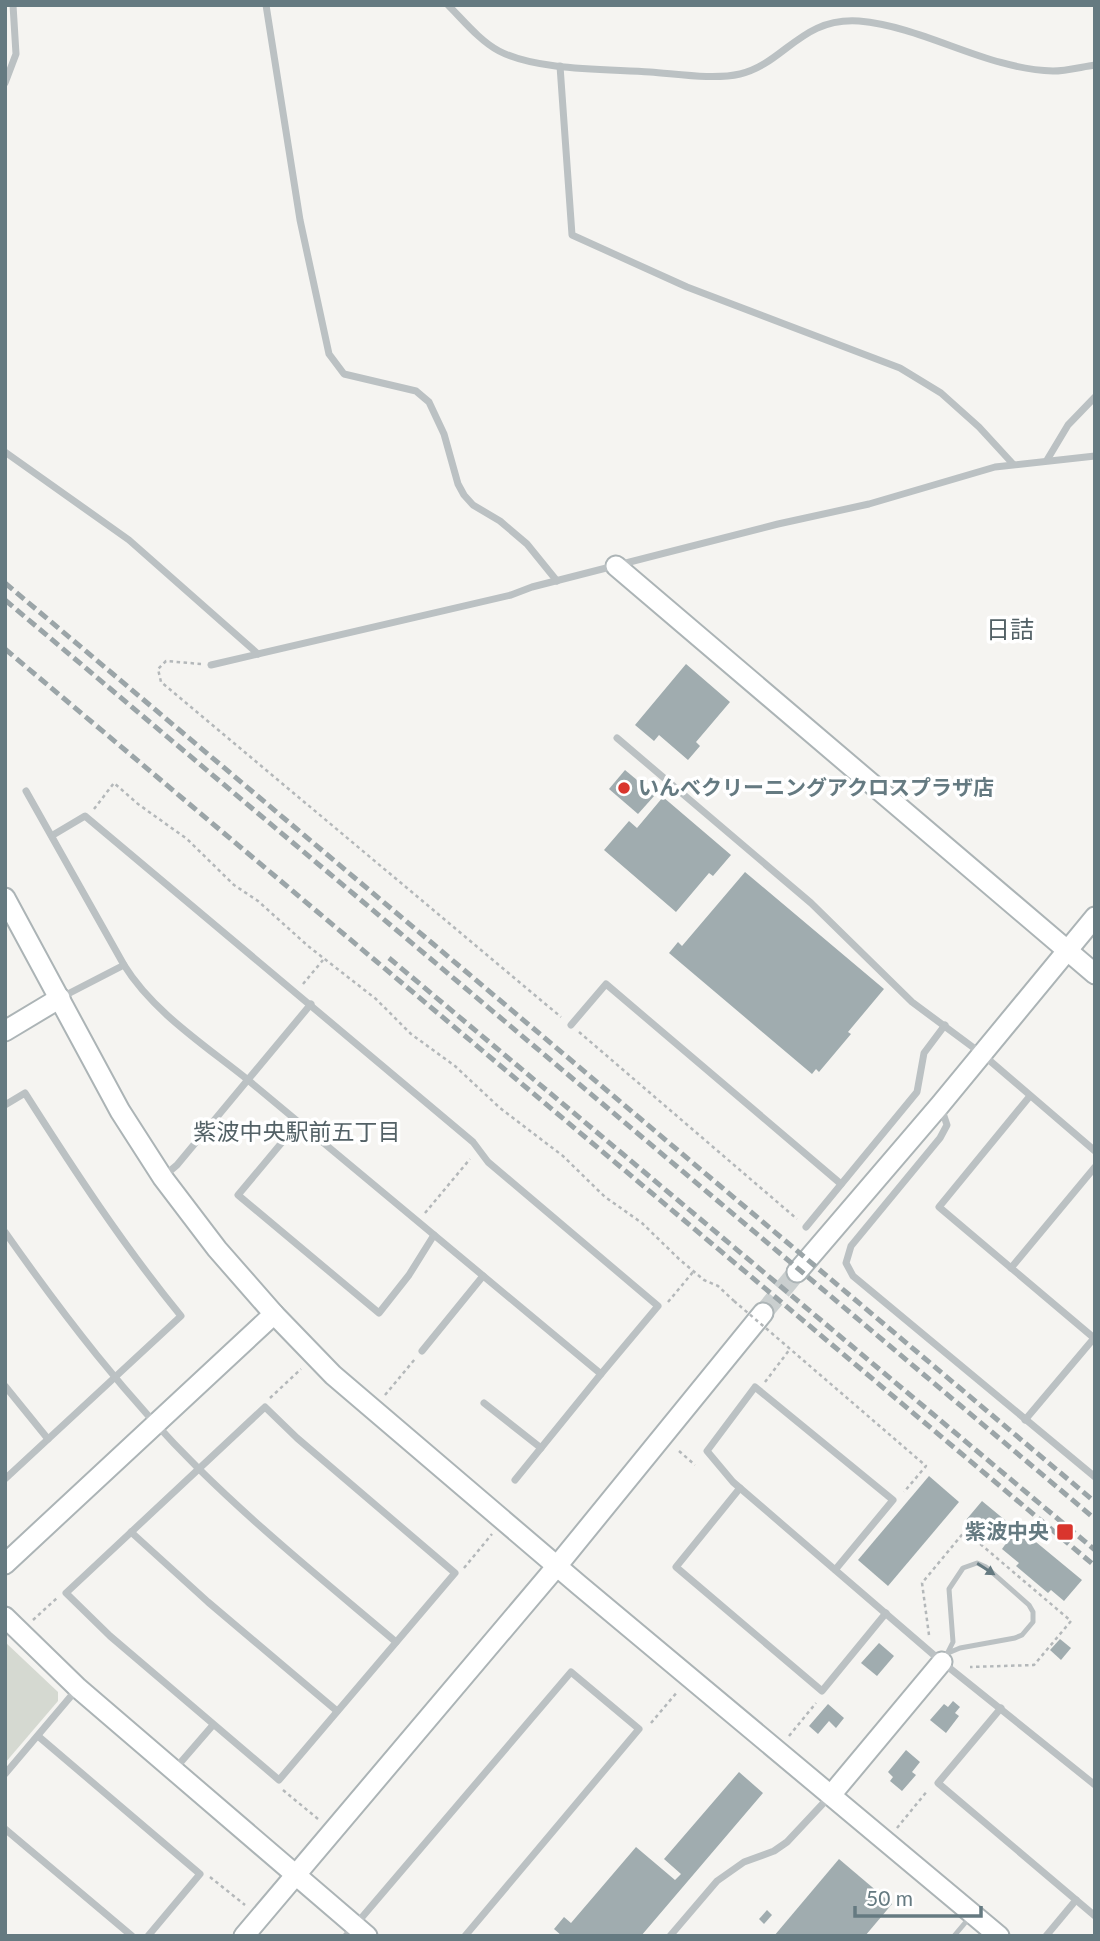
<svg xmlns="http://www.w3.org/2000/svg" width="1100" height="1941" font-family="Lato,'Noto Sans JP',sans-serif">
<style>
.green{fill:#d5d9d1}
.building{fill:#a0acaf}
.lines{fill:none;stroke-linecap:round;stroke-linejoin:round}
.secondary-tunnel{stroke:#cacfcf;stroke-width:19;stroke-dasharray:19 10;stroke-linecap:butt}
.secondary-casing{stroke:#acb4b6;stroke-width:23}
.path{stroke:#b4b8ba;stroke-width:2.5;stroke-dasharray:3.5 3.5;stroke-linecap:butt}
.lane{stroke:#bbc1c3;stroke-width:5}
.street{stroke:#bbc1c3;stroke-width:7}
.secondary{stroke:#fff;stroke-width:19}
.rail{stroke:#9ba5a8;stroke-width:5;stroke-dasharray:10 5;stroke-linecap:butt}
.path-bridge{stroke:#b4b8ba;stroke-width:2.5;stroke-dasharray:3.5 3.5;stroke-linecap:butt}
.oneway{fill:#657a81}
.poi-dot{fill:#d9352d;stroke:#fff;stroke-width:2.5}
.labels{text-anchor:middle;stroke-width:7;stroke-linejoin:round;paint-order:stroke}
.poi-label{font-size:21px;font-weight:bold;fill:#657a81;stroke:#fff;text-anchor:start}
.neighbourhood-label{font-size:23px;fill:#536166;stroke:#fff}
.quarter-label{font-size:24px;fill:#536166;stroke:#fff}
</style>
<rect width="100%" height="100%" fill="#f5f4f1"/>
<polygon class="green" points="5,1642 58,1692 58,1701 5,1763"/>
<g class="building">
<polygon points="686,664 730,702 696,742 700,746 688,760 659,735 654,741 635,725"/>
<polygon points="625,770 655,795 638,814 609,789"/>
<polygon points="663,797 731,855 713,876 709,873 676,912 604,850 629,821 637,828"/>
<polygon points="745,872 884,989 848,1032 851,1034 819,1072 816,1069 812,1074 669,953 678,942 682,946"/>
<polygon points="929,1476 959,1502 888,1586 858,1560"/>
<polygon points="982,1501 1011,1525 1008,1529 1014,1534 1019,1528 1082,1580 1064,1601 1051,1590 1048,1593 1016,1566 1019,1563 1002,1549 1007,1542 1001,1537 995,1544 966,1520"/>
<polygon points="1060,1639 1071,1648 1061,1660 1050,1650"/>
<polygon points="879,1643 894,1656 877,1676 861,1663"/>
<polygon points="953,1701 960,1707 955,1713 959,1716 946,1733 930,1720 944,1704 948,1707"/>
<polygon points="828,1704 844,1718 836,1728 829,1721 818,1734 809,1726"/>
<polygon points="906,1750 920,1762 912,1772 916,1775 902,1791 890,1781 893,1777 888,1772"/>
<polygon points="739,1772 763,1793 641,1936 562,1936 554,1929 564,1917 571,1923 636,1847 675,1880 681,1874 664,1859"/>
<polygon points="839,1859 892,1904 865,1936 774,1936"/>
<polygon points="767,1910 772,1915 764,1924 759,1919"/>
</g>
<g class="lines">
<polyline class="secondary-tunnel" points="763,1313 797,1272"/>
<g class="secondary-casing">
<g id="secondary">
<polyline points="616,566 1095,974"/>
<polyline points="5,898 120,1111 163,1178 217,1249 274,1314 333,1375 579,1585 999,1936"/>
<polyline points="5,1031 60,998"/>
<polyline points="797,1272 940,1105 1095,917"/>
<polyline points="5,1564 274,1314"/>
<polyline points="5,1617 78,1688 367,1936"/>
<polyline points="831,1795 942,1662"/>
<polyline points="244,1936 557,1566 763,1313"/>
</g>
</g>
<g class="path">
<polyline points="201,664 166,661 158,669 161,682 561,1017"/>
<polyline points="94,809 114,783 138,804 187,839 234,885 258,901 308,946 376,999 411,1034 455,1066 500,1108 563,1156 605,1197 642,1223 679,1259 704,1280 718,1286 734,1301"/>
<polyline points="303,984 323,960"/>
<polyline points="579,1032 797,1219"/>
<polyline points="425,1213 470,1159"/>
<polyline points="668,1302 693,1272"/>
<polyline points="782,1342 926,1466 904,1492"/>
<polyline points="765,1382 790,1349"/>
<polyline points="385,1395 415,1359"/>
<polyline points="270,1398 301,1369"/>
<polyline points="679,1451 695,1465"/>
<polyline points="464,1568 492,1534"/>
<polyline points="33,1620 57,1598"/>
<polyline points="929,1635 922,1583 965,1531 1071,1621 1034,1665 970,1667"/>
<polyline points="651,1723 678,1691"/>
<polyline points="789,1736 816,1703"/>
<polyline points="283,1790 318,1819"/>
<polyline points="897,1828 928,1790"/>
<polyline points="210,1877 245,1905"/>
</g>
<g class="lane">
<polyline points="945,1658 953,1642 949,1589 963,1568 977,1563 986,1567 1029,1605 1033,1612 1033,1622 1022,1635 1015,1638 960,1648 948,1653"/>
<polyline points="954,1936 970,1917"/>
</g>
<g class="street">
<polyline points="266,5 300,220 329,354 344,374 416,391 429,402 444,434 458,484 464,495 473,505 500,521 527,544 557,581"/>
<path d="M448,5C463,20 480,41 499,51C537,71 607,69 650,72C678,74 714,80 740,74C785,63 801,17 859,21C926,27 985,69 1053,71C1066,71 1081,67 1095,65"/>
<polyline points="560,66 572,235 687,287 900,368 941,393 979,427 1013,464"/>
<polyline points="5,83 16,54 13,5"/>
<polyline points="5,452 129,540 258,654"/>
<polyline points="1047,460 1068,425 1095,397"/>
<polyline points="211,665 511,595 532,587 778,524 869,504 995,467 1095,456"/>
<polyline points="617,738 811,903 912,1002 982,1054 1095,1151"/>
<polyline points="26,791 124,965"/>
<path d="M53,835L85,816L473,1142L488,1162L658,1306L601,1374L248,1080C206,1046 153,1012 124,965L60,998"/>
<polyline points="571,1025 606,984 841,1184"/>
<polyline points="1030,1096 939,1207 1094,1338"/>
<path d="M5,1105L25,1093C74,1170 123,1245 181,1316L5,1479"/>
<polyline points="941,1107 947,1125 940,1138 851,1246 846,1263 853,1276 1095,1477"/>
<polyline points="299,1122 238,1195 379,1313 409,1275 434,1235"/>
<polyline points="164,1176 177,1165 311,1004"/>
<polyline points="806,1227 917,1092 924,1053 945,1025"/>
<path d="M5,1232C64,1316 126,1397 200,1470C262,1531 330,1586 396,1642"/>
<polyline points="1011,1268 1095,1167"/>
<polyline points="422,1351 483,1276"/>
<polyline points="5,1386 48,1439"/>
<polyline points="484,1403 541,1448"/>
<polygon points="265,1407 297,1438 455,1573 279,1780 110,1636 66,1593"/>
<polyline points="1025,1420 1095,1337"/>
<polyline points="515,1480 601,1374"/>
<polyline points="740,1488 676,1567 822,1691 886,1613"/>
<polyline points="131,1532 208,1602 337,1711"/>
<polyline points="835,1570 893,1500 755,1387 707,1451 733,1482 942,1662 1095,1785"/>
<polyline points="1001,1708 938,1783 1095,1916"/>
<polyline points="38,1736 200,1874 148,1936"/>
<polyline points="174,1770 213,1725"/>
<polyline points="5,1774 77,1689"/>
<polyline points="5,1829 132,1936"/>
<polyline points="346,1936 571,1672 639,1729 465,1936"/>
<polyline points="670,1936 717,1881 744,1862 774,1851 787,1842 831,1795"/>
<polyline points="1046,1936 1076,1900"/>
</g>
<use href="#secondary" class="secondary"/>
<g class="rail">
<polyline points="5,583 1095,1502"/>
<polyline points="5,600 1095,1519"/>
<polyline points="5,649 1095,1566"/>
<polyline points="389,958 1095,1550"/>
</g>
<polyline class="path-bridge" points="734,1301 782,1342"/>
</g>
<defs><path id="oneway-solid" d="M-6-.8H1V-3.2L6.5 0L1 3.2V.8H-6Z" transform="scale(1.75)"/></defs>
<use class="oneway" href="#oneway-solid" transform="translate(986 1569) rotate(33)"/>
<g class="poi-dot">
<circle cx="624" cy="788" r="7"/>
<rect x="1056" y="1523" width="18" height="18" rx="3.5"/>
</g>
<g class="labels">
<g class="poi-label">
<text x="638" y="795">いんべクリーニングアクロスプラザ店</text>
<text x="1049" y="1539" text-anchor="end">紫波中央</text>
</g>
<g class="neighbourhood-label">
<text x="297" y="1140">紫波中央駅前五丁目</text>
</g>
<g class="quarter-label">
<text x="1010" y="638">日詰</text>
</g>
</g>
<rect width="1100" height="1941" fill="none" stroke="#657a81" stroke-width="14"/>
<path d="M855 1906v10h126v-10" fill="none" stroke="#657a81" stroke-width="3.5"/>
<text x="866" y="1906" font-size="21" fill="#657a81" stroke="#ffffff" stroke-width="5" paint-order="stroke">50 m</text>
</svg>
